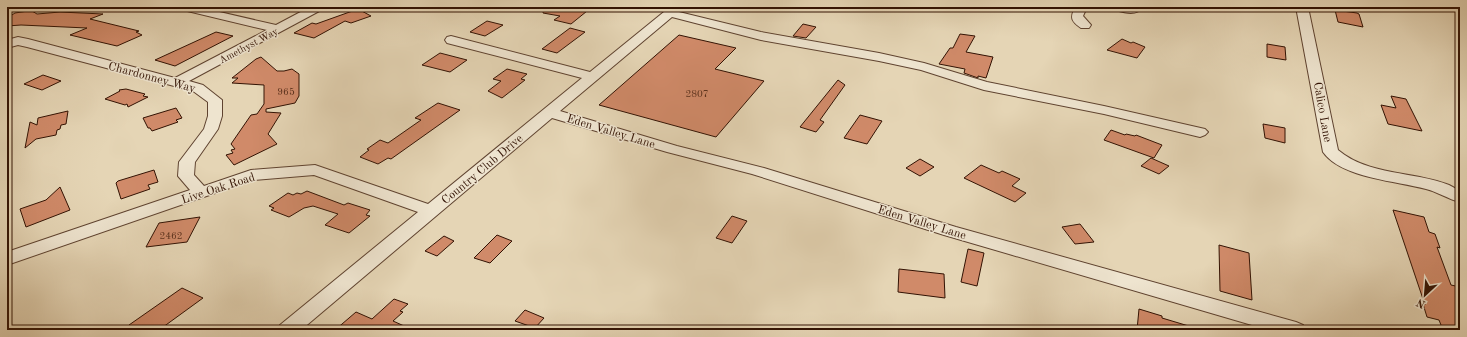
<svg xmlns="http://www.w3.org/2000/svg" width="1467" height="337" font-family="'Old Standard TT',serif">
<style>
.building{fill:#d08a69;stroke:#321203}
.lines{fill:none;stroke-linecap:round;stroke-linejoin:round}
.minor-casing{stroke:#5f4330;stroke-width:2}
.minor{fill:#eee4cf;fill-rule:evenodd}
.labels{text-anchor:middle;stroke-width:3;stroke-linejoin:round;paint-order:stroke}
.far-street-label{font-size:10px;fill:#321203;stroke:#eee4cf}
.number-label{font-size:10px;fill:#5a301c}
.street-label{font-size:12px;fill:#321203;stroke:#eee4cf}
</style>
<rect width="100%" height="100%" fill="#e5d5b5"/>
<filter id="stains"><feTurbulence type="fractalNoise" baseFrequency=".005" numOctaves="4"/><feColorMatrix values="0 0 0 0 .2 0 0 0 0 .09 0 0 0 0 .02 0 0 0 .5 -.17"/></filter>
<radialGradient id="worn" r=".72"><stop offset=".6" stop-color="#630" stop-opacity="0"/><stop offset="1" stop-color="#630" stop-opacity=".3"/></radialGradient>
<g class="building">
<polygon points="544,7 592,7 571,24 554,20 560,16 543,13"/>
<polygon points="358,9 371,16 351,23 345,21 314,38 294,33 312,23 316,24"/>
<polygon points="1335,10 1357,13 1359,14 1363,27 1338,22"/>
<polygon points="28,11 32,11 37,14 60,12 103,14 90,19 139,31 136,32 142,35 117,46 70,35 87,28 21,25 7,26 7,18 15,13"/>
<polygon points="487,21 503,25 485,36 470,32"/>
<polygon points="803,24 816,27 806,38 793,36"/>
<polygon points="570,28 585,32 557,53 542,49"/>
<polygon points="216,32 233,36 175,66 155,60"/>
<polygon points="960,34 975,36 966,52 993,57 986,78 978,76 978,78 964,73 965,69 939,64 950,48 953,48"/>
<polygon points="679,35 736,48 715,69 764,81 716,137 599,105"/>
<polygon points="1122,39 1131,43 1133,42 1145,47 1137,58 1107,50"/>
<polygon points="1267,44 1285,47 1286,60 1267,57"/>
<polygon points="440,53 467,60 450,72 422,65"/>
<polygon points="261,57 277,71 284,71 292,69 299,74 299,96 295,103 266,109 266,112 281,113 268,134 277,144 234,165 226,155 233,153 231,150 235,149 231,144 251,115 257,114 264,104 264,85 232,83 238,78 232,78 256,59"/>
<polygon points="507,69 527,74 521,79 525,80 502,98 488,91 501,81 493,79"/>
<polygon points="43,75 61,81 42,90 24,84"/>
<polygon points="838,80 845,85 820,120 824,122 816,132 800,127"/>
<polygon points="126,89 145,94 143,96 148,97 128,107 127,104 125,105 105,99 120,91 119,90"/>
<polygon points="1391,96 1406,99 1422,131 1388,124 1381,105 1396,108"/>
<polygon points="438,103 460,110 391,159 388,158 378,164 360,157 369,150 367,149 380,140 388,143 421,120 415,118"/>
<polygon points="176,108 182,118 176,120 178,122 152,131 150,128 148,128 143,118"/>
<polygon points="68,111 66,124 61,125 60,129 57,130 56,135 36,139 25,148 30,122 37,125 38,118"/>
<polygon points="860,115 882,121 867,144 844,138"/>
<polygon points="1263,124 1285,128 1285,143 1265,138"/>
<polygon points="1111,130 1125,135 1126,134 1135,136 1136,135 1162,145 1154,158 1104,140"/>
<polygon points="1151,158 1169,166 1159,174 1141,166"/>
<polygon points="920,159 934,167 920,176 906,168"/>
<polygon points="981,165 999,173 1002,171 1020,179 1012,186 1026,193 1015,202 964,178"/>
<polygon points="154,170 158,182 148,185 150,189 121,199 116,183 118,181"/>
<polygon points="60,187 70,210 26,227 20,209 46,200"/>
<polygon points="307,191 344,205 348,203 370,210 366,215 370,216 349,233 325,225 338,214 313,206 304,208 289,217 271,210 274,208 269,206 288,193 293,195 297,193 301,194"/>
<polygon points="1393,210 1424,217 1429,232 1435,234 1440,248 1437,247 1451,285 1460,287 1460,330 1443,330 1439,320 1427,317 1423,304 1425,305"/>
<polygon points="732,216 747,221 732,243 716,238"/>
<polygon points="200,217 187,242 146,247 159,223"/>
<polygon points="1080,224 1094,242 1075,244 1062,227"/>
<polygon points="497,235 512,241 490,263 474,258"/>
<polygon points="444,236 454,241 437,256 425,251"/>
<polygon points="1219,245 1249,253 1252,300 1220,291"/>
<polygon points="968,249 984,253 977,286 961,282"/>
<polygon points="899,269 944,274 945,298 898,292"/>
<polygon points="182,288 203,298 159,330 139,330 129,325"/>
<polygon points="394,299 408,304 400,311 403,312 393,321 413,330 335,330 356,312 372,319"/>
<polygon points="1139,309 1162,316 1162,318 1192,327 1192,330 1137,330"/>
<polygon points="525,310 544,318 535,328 515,321"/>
</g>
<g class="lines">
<g class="minor-casing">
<g id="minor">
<polygon points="177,7 198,7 276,25 310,7 325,7 323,9 189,81 203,85 222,100 222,116 218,129 195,162 194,175 204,186 251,170 315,165 428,204 582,78 447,43 445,40 447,37 451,36 590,72 670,7 683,7 679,12 761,32 879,53 924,63 987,82 1104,106 1205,129 1208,132 1205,135 1200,137 1104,114 984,90 921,70 879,61 761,40 672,17 560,111 677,146 764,168 956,227 1296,322 1303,325 1306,330 1269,330 944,235 752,174 667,152 552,118 301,330 277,330 280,325 418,212 314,175 253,180 7,265 7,252 190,190 178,176 179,162 204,129 208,116 208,102 193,91 27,47 18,45 7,48 7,40 18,37 28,39 175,78 267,30 179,9"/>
<path d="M1075,7H1087L1083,16L1091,25L1089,28H1081C1071,21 1070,18 1075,7Z"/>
<path d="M1110,7H1143C1136,17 1123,12 1112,9Z"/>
<path d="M1296,7H1308L1338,150C1369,176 1414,171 1449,185L1460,191V202C1448,199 1438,192 1426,189C1397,181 1341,178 1323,152Z"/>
</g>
</g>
<use href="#minor" class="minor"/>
</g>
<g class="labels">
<g class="far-street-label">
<text transform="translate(248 45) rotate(-28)" y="4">Amethyst Way</text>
</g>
<g class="number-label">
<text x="286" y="95">965</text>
<text x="697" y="97">2807</text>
<text x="171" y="239">2462</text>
</g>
<g class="street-label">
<text transform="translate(152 77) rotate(15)" y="4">Chardonney Way</text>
<text transform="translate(1323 112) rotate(80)" y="4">Calico Lane</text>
<text transform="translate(611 131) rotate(17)" y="4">Eden Valley Lane</text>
<text transform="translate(482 169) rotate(-40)" y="4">Country Club Drive</text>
<text transform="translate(218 188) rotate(-18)" y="4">Live Oak Road</text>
<text transform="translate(922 222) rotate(17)" y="4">Eden Valley Lane</text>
</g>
</g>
<rect width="1467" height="337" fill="none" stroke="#e5d5b5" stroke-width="24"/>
<rect x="8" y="8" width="1451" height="321" fill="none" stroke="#321203" stroke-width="2"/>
<rect x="12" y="12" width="1443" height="313" fill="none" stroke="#321203"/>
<g transform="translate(1425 295) rotate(206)" stroke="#eee4cf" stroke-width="3" paint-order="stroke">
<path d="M0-3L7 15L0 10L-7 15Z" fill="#321203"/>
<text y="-6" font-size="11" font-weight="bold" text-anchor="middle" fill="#321203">N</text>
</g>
<rect width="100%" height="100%" filter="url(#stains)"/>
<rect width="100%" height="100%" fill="url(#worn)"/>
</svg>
